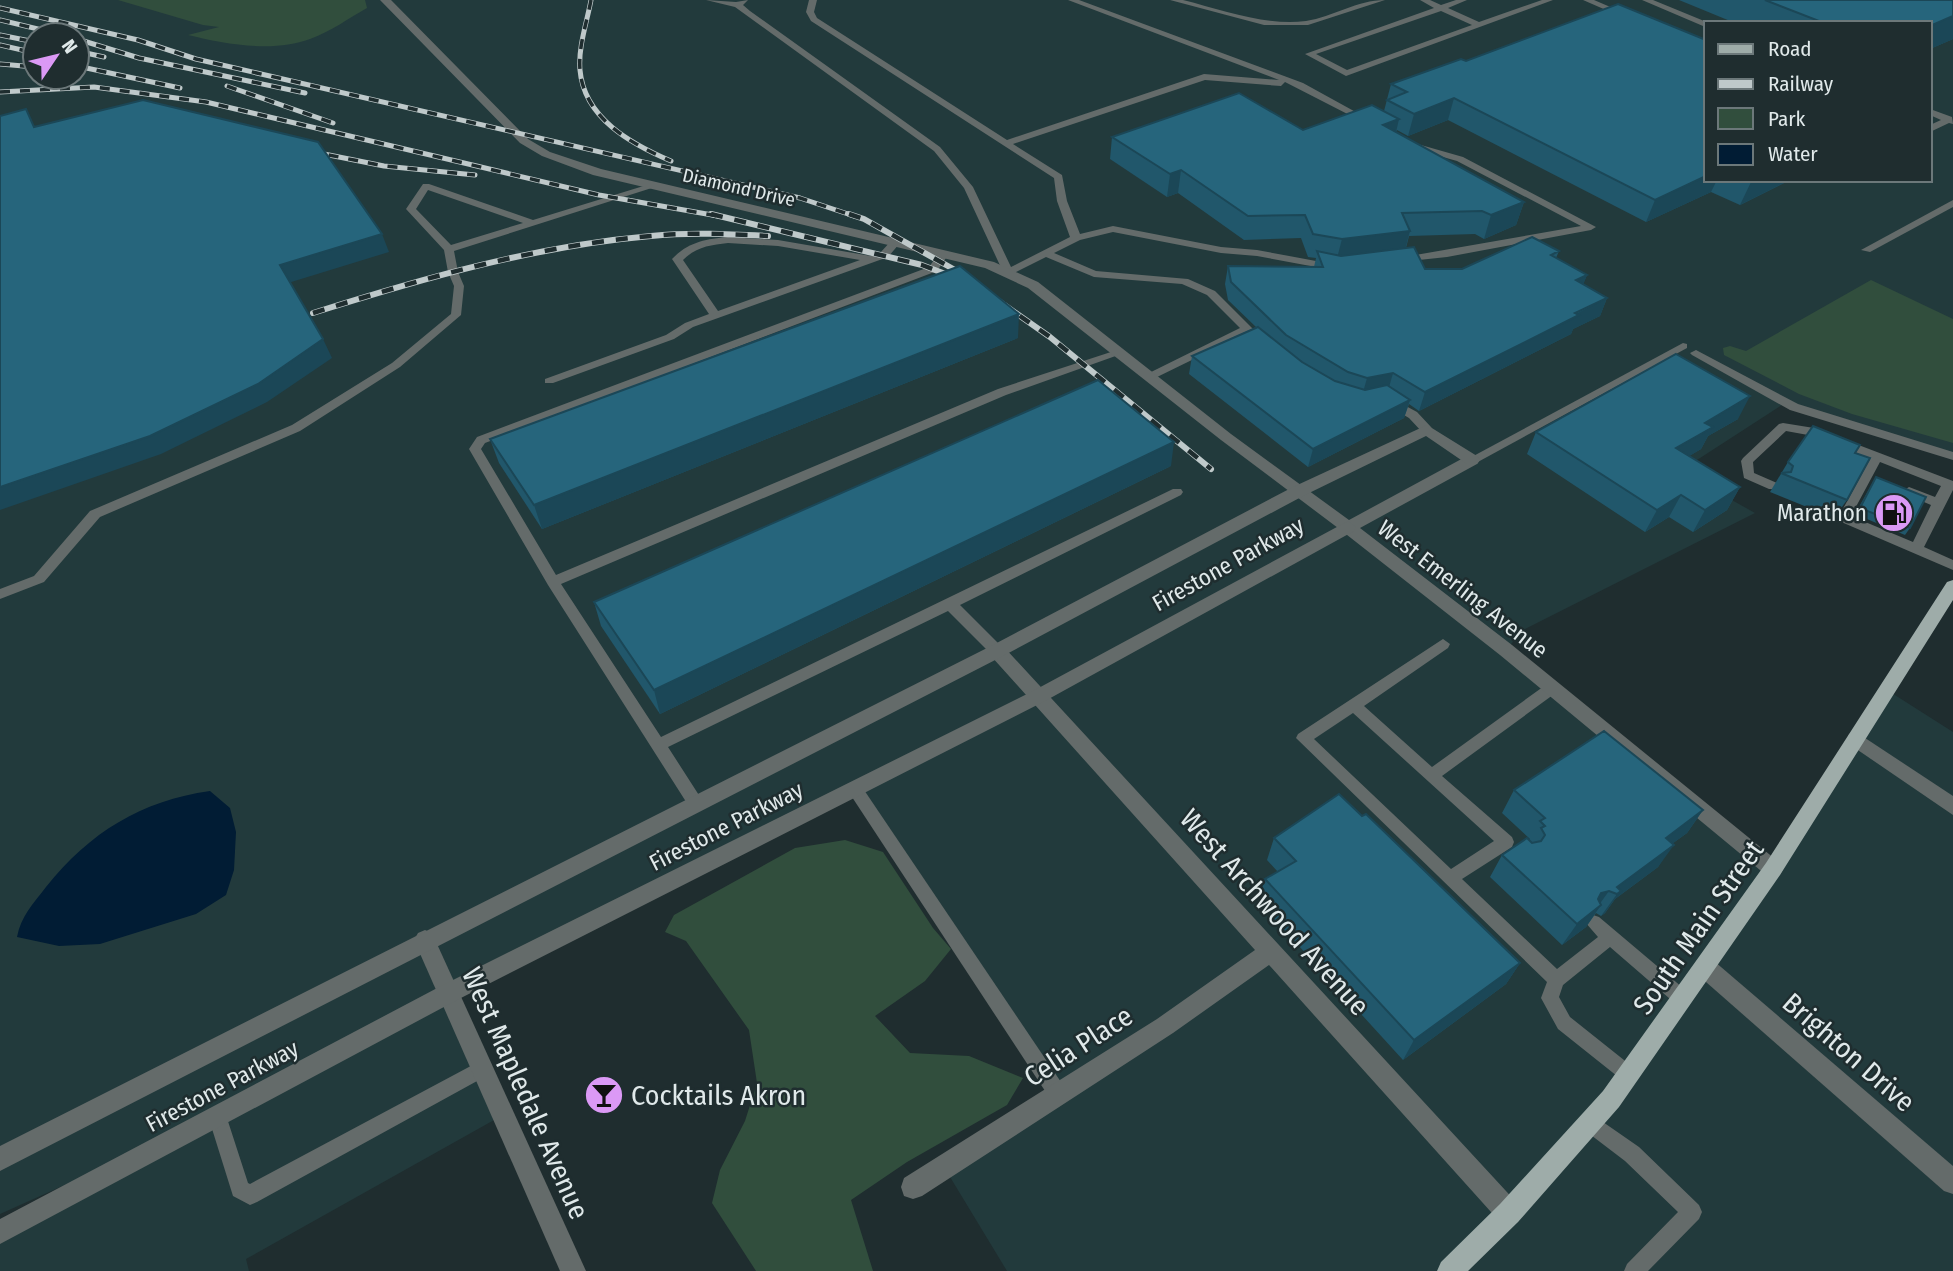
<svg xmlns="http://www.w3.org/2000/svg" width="1953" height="1271" font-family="'Fira Sans Condensed',sans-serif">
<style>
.built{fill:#223a3c;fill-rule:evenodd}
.green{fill:#314e3d}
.water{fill:#011c34}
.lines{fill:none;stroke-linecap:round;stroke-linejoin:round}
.service{fill:#646b6a;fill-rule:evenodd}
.minor{fill:#646b6a;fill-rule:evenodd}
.tertiary{fill:#646b6a;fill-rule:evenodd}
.primary{fill:#9eaca9;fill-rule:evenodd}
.rail-far1-casing{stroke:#bfc9ca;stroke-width:5}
.rail-casing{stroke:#bfc9ca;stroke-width:6}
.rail-far1{stroke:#1f2d2f;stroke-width:3.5;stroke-dasharray:10;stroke-linecap:butt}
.rail{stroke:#1f2d2f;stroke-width:4.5;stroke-dasharray:12;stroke-linecap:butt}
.wall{fill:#21576b}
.shaded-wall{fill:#1b4757}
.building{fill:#26657c;stroke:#1b4757;stroke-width:2}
.labels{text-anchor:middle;stroke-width:5;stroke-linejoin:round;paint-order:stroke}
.far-street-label{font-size:19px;fill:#e0e9ea;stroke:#1f2d2f}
.poi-label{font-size:23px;fill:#e0e9ea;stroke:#1f2d2f;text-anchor:end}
.street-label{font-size:23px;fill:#e0e9ea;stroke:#1f2d2f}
.near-street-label{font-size:28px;fill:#e0e9ea;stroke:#1f2d2f}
.near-poi-label{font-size:28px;fill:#e0e9ea;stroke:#1f2d2f;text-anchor:start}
</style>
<rect width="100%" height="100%" fill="#1f2d2f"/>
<path class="built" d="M0,0H1953V456L1785,403L1680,471L1755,513L1523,630L1506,650L1773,869L1887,690L1953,732V1271H1007L944,1167L1058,1095L854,789L449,993L503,1115L246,1259L249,1271H0V1232L203,1123L0,1214ZM1706,23H1930V180H1706ZM35,35H77V77H35Z"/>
<g class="green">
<path d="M118,0H365L367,8C349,18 330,32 310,39C273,53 225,44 188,35L219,27L203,25Z"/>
<polygon points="1871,280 1953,319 1953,443 1852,414 1799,394 1724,355 1723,348 1730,346 1746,351"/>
<polygon points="845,840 883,852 933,928 951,949 925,981 875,1016 910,1053 969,1056 1023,1078 1007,1105 907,1162 851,1200 873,1271 756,1271 712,1203 720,1170 745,1121 757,1083 749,1030 686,941 665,932 674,915 795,848"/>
</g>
<path class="water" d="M210,791L230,808L236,832L234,870L226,895L196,914L100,944L59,946L17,937C21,916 33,904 46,887C90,832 141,801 210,791Z"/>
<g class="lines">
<g class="service">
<polygon points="706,0 736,2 748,0 743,5 750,11 940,147 973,187 1011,267 1070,237 1057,201 1054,178 811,21 806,12 809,0 817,0 814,12 817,18 1007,140 1204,74 1279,80 1068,0 1079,0 1303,83 1372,121 1365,123 1285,82 1281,86 1205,80 1013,144 1062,175 1067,201 1080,234 1113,226 1221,247 1257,250 1332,264 1337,267 1332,270 1257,256 1221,253 1113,232 1080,240 1054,253 1096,271 1188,279 1215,291 1267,343 1261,346 1245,334 1153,379 1145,379 1145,375 1240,328 1207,295 1182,284 1094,277 1046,257 1012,274 1004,274 964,188 934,151 735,7"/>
<path d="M1170,0H1183C1223,10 1264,26 1306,21C1333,17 1357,0 1385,0L1308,25H1264Z"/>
<path d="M1420,0H1430L1441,5L1456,0H1467L1448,8L1479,22L1542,0H1553L1346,76L1305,54L1434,8ZM1441,11L1472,25L1347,70L1316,54Z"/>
<polygon points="1583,0 1594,0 1629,15 1622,17"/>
<polygon points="1642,0 1653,0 1709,23 1706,23 1706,26 1703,26"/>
<polygon points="1930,109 1952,117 1953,124 1949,123 1930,132 1930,125 1941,120 1930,115"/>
<polygon points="1414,143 1463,157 1596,227 1591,230 1447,257 1400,262 1400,258 1404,257 1581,226 1457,161 1411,148 1409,146"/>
<path d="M423,184H429L533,220L650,184L658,186L454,251L458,272L464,286L461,315L400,367L300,431L100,517L44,582L0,599V589L34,576L90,511L292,425L392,363L451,314L454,286L448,272L444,250L406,209ZM428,190L523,223L451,245L416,209Z"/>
<polygon points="1953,200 1953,207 1870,252 1861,250"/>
<path d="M728,237L778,240L871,256L880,253L891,241L900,243L888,257L693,327L674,339L553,383H545V379L666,335L685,323L709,314L672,259C688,242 706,239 728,237ZM728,243L778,246L860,260L718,311L683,260C696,247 710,245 728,243Z"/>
<polygon points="943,252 948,255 937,271 485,443 481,449 556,575 998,389 1114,351 1122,351 1124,353 1006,395 561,584 661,737 1173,489 1181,489 1183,492 1181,495 960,605 1002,647 1004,651 1002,655 992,655 948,611 668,747 704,803 702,808 696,809 690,808 548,585 469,449 477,437 929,267 939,253"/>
<polygon points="1683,343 1687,344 1687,348 1476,463 1468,463 1466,460"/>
<polygon points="1696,350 1798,404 1953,452 1953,460 1790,410 1692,355 1690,353"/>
<polygon points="1391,398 1417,412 1431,427 1433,430 1431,433 1423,433 1409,418 1387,405 1387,399"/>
<path d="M1783,423L1814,428L1953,481V490L1924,547L1953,560V570L1839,521L1838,518L1870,459L1808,435L1786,431L1753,462L1754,473L1777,483L1779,486L1777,489H1769L1744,478L1741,461L1743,458L1779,424ZM1880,462L1941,486L1935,497L1909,487L1903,491L1905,494L1931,505L1913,542L1851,516Z"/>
<path d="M1443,639L1450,644L1448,648L1364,706L1432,767L1547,684H1557L1559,688L1557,692L1442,776L1512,837L1514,842L1512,847L1462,879L1557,969L1598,937L1585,922L1587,917L1593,915L1599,917L1689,993L1692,999L1689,1005L1683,1007L1677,1005L1610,947L1563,985L1559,997L1570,1017L1634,1068L1637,1074L1634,1080L1628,1083L1622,1080L1558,1029L1541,998L1547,982L1296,738L1298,734ZM1353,713L1494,841L1451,869L1314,739Z"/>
<polygon points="855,783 860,784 1065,1088 1067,1094 1065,1100 1058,1103 1051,1100 850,794 847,789 850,784"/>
<polygon points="482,1060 488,1063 491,1069 488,1075 257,1202 250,1205 233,1196 208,1116 210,1109 217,1107 224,1109 248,1183 250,1184"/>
<polygon points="1590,1113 1639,1147 1699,1205 1702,1212 1699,1219 1648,1271 1624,1271 1627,1264 1678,1212 1625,1161 1583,1129 1581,1122 1583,1115"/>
</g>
<g class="minor">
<polygon points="380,0 391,0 528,139 550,152 601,169 994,262 1038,282 1231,434 1349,520 1467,456 1477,456 1480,460 1477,464 1360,528 1512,645 1780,863 1783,869 1780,875 1773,878 1766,875 1500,655 1342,531 1221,440 1028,288 985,268 593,175 542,156 520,143"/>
<polygon points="997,644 1003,646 1518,1204 1521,1213 1518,1222 1509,1225 1500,1222 1269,965 1173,1033 922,1196 913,1199 904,1196 901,1187 904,1178 1157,1019 1255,950 991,656 988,651 991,646"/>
<polygon points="1856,732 1953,796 1953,815 1849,744 1847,739 1849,734"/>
<polygon points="425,930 432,933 586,1271 560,1271 414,940 418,933"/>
<polygon points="1706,958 1714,961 1953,1166 1953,1194 1944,1191 1698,975 1695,968 1698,961"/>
</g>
<g class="tertiary">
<polygon points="1427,425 1477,456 1480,460 1477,464 1467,464 1426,436 1305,495 1003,656 0,1171 0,1146 991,646 1293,487"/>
<polygon points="1348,521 1356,527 1354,531 1045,701 457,1000 0,1244 0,1219 441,986 1033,691"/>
</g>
<polygon class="primary" points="1953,580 1953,600 1780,875 1619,1107 1518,1222 1468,1271 1437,1271 1441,1262 1500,1204 1603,1091 1766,863 1947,582"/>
<g class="rail-far1-casing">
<g id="rail-far1">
<path d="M591,0C587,22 578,47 580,70C584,118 631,144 671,161"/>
<polyline points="0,8 138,40 196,59 800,198 854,216"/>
<polyline points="0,20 63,35"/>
<polyline points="0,35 35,42"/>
<polyline points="77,39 139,58 305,93"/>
<polyline points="0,45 35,53"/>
<polyline points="77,51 104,57"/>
<polyline points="0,64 35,67"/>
<polyline points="77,66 180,88"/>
<polyline points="227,86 333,123"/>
<polyline points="0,92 94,87 206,102 599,195 718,216"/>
<polyline points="309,151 384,166 475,175"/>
</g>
</g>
<g class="rail-casing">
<g id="rail">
<polyline points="711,214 922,265 961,280"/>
<polyline points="849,214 864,219 955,270"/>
<polyline points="1000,302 1050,337 1211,469"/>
<path d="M313,313C424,278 535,246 651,236C690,232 729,234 768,236"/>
</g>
</g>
<use href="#rail-far1" class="rail-far1"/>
<use href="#rail" class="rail"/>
</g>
<g class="wall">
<polygon points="1679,0 1953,0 1953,39 1930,49 1930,23 1735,23"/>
<polygon points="1461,59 1706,180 1790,180 1740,205 1711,192 1646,222 1448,120 1408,136 1397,130 1396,132 1524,202 1516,225 1484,239 1475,234 1409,236 1406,248 1425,269 1462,269 1559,251 1556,258 1587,275 1583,284 1607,298 1600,316 1573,329 1571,334 1419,411 1409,404 1404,418 1308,467 1189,374 1192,356 1256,327 1228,300 1225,284 1228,266 1314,267 1316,258 1308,257 1301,238 1244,240 1178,193 1167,197 1110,159 1112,137 1303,130 1384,111 1391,84"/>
<polygon points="1018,338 542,529 499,463 490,439"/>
<polygon points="1738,419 1708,436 1701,449 1689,456 1740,487 1727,510 1693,532 1669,517 1645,532 1527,454 1536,432"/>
<polygon points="1855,453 1847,500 1834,518 1770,492 1788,462"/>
<polygon points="1171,466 660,714 601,626 594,602"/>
<polygon points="1876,477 1910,528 1905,535 1855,514"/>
<polygon points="1514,790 1703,810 1687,833 1673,843 1658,867 1615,899 1605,913 1601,916 1596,913 1586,927 1562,945 1490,877 1502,855 1529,840 1530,839 1502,813"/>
<polygon points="1274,838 1520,963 1506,984 1403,1060 1258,901 1265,879 1278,872 1267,860"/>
</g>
<g class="shaded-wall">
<polygon points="1953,16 1953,39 1930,49 1930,26"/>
<polygon points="1454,98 1448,120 1408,136 1414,114"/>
<polygon points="1399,119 1394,141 1383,125"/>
<polygon points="1181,170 1178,193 1167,197 1170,174"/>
<polygon points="1706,176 1706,180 1717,180 1711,192 1646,222 1655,200"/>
<polygon points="1755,180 1790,180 1740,205 1751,182"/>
<polygon points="1524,202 1516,225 1484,239 1491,215"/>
<polygon points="1410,231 1404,254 1336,262 1342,239"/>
<polygon points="382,234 389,252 288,283 280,265"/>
<polygon points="1587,275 1580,293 1576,280"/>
<polygon points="1607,298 1600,316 1573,329 1571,334 1419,411 1425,392"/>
<polygon points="1019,314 1018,338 542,529 534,505"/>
<polygon points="323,339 332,358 267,402 161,454 0,510 0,487"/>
<polygon points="1393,373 1388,391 1362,396 1367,378"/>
<polygon points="1750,396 1738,419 1708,436 1701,449 1665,471 1676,448 1705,423"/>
<polygon points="1410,400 1404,418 1308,467 1313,449"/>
<polygon points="1174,442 1171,466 660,714 654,690"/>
<polygon points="1740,487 1727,510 1693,532 1705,510"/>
<polygon points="1681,495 1669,517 1645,532 1657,510"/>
<polygon points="1703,810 1687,833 1650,860 1666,838"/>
<polygon points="1674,845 1658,867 1615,899 1605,913 1601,916 1617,894 1617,887"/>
<polygon points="1609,891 1596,909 1601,905 1586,927 1562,945 1577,924 1601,893"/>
<polygon points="1520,963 1506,984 1403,1060 1414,1040"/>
</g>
<g class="building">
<polygon points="1765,0 1953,0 1953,16 1930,26 1930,23 1824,23"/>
<polygon points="1618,4 1706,40 1706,176 1655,200 1454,98 1414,114 1387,100 1407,92 1391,84 1461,59 1466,61"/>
<polygon points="1239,93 1303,130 1372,105 1399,119 1383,125 1524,202 1491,215 1482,211 1402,213 1410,231 1342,239 1313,234 1305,215 1248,216 1181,170 1170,174 1112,137"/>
<polygon points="143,100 318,142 382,234 280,265 323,339 258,384 150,436 0,487 0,116 26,109 34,127"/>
<polygon points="1532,237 1559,251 1551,255 1587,275 1576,280 1607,298 1575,313 1579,315 1425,392 1393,373 1367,378 1348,372 1286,335 1231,282 1228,266 1323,267 1317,251 1341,256 1414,247 1425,269 1462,269"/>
<polygon points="960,266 1019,314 534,505 490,439"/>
<polygon points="1258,327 1302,362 1335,381 1365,390 1387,385 1410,400 1313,449 1192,356"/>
<polygon points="1676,354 1750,396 1705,423 1713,427 1676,448 1740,487 1705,510 1681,495 1657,510 1536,432"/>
<polygon points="1098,380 1174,442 654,690 594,602"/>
<polygon points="1813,426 1860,445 1855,453 1870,458 1847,500 1781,473 1791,472 1793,466 1788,462"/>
<polygon points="1876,477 1926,497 1910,528 1860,508"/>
<polygon points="1604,731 1703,810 1666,838 1674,845 1617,887 1621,891 1617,894 1609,891 1601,893 1598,899 1601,905 1577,924 1502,855 1527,838 1532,843 1541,841 1545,835 1541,828 1545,826 1540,821 1545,818 1514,790"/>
<polygon points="1339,794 1362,816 1366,814 1520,963 1414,1040 1265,879 1296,861 1274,838"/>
</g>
<defs>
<g id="fuel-disc" transform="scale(2.0125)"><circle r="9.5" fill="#db99f5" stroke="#1f2d2f"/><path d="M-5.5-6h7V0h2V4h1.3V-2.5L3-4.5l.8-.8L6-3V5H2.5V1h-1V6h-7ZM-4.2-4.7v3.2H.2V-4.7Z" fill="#111"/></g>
<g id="bar-disc" transform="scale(2.0125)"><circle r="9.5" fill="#db99f5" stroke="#1f2d2f"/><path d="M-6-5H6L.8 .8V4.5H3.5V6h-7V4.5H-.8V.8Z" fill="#111"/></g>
</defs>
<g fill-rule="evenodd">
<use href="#fuel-disc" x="1894" y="513"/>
<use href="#bar-disc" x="604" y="1095"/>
</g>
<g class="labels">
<g class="far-street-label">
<text transform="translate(739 187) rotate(13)" y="7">Diamond Drive</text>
</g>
<g class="poi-label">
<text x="1867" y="521">Marathon</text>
</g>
<g class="street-label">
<text transform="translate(1228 564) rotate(-29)" y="8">Firestone Parkway</text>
<text transform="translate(1463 589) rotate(38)" y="8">West Emerling Avenue</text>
<text transform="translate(726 826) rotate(-27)" y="8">Firestone Parkway</text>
<text transform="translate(222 1086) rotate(-28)" y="8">Firestone Parkway</text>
</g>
<g class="near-street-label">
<text transform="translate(1275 912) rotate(48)" y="10">West Archwood Avenue</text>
<text transform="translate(1698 927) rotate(-55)" y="10">South Main Street</text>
<text transform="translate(1078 1046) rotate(-33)" y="10">Celia Place</text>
<text transform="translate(1849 1052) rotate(41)" y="10">Brighton Drive</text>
<text transform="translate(526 1093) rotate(66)" y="10">West Mapledale Avenue</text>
</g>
<g class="near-poi-label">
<text x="631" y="1105">Cocktails Akron</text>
</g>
</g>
<rect x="1704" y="21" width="228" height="161" fill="#1f2d2f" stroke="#6c787a" stroke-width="2"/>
<rect x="1718" y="44" width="35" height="10" fill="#9eaca9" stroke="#6c787a" stroke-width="2"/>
<text x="1768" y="56" font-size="21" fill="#e0e9ea">Road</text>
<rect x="1718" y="79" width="35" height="10" fill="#bfc9ca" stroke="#6c787a" stroke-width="2"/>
<text x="1768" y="91" font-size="21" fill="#e0e9ea">Railway</text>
<rect x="1718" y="108" width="35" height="21" fill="#314e3d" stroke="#6c787a" stroke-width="2"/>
<text x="1768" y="126" font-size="21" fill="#e0e9ea">Park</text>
<rect x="1718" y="144" width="35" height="21" fill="#011c34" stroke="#6c787a" stroke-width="2"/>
<text x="1768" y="161" font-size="21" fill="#e0e9ea">Water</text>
<g transform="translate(56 56) rotate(55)"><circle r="33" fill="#1f2d2f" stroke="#6c787a" stroke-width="2"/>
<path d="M0-5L12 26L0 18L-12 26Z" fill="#db99f5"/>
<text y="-10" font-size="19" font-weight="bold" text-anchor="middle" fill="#e0e9ea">N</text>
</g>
</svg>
